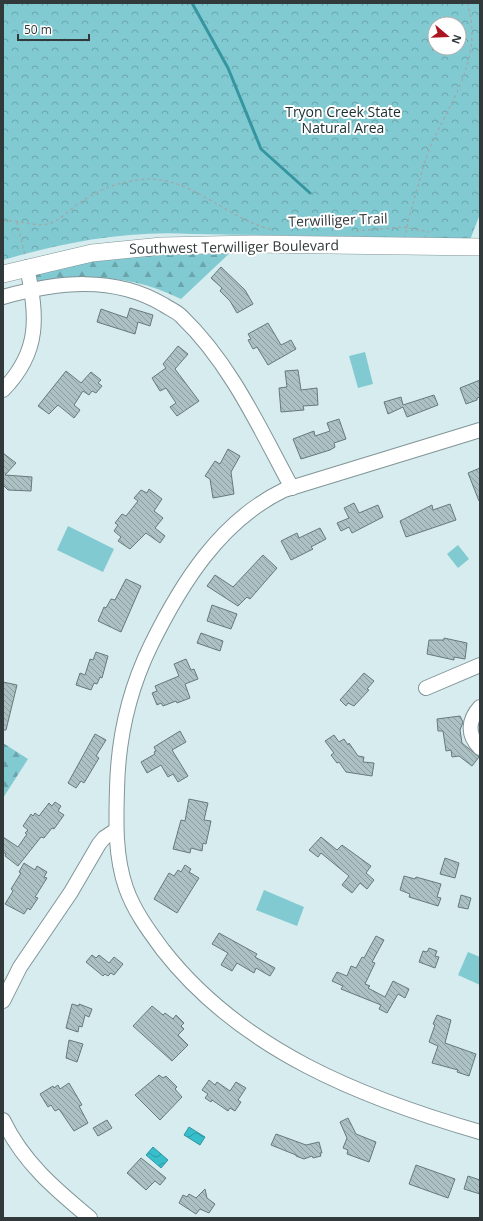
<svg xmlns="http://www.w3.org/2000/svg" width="483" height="1221" font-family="'Open Sans',sans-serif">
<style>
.forest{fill:url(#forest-firs)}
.park{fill:url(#park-crowns);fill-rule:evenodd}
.pitch{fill:#82cad2}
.water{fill:url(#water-waves);stroke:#3596a0}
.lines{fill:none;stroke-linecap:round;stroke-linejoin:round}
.stream{stroke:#3596a0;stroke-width:3}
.building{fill:url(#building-back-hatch);stroke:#667a7c}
.minor-casing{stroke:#819598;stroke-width:16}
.major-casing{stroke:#819598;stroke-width:18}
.path{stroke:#9cadaf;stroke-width:1.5;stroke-dasharray:3 3;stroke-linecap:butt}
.minor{stroke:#fff;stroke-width:14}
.major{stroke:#fff;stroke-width:17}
.labels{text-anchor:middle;stroke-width:4;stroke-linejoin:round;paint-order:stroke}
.park-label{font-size:14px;fill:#182e31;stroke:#fff}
.street-label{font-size:14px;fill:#31393a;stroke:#fff}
</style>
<defs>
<pattern id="forest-firs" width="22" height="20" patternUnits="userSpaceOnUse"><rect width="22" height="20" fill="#82cad2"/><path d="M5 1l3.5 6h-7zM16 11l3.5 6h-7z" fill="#6ba5ab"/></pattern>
<pattern id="park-crowns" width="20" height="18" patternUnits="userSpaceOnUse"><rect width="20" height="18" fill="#82cad2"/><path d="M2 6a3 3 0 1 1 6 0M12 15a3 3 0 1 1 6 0" fill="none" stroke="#6ba5ab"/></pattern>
<pattern id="water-waves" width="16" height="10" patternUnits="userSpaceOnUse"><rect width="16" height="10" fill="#37becb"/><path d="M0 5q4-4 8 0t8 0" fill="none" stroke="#2f9ba6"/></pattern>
<pattern id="building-back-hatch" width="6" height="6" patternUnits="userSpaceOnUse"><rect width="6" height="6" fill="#acc1c3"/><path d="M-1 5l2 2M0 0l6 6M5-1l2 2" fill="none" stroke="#8d9e9f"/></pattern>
</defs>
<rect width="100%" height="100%" fill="#d6ecee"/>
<g class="forest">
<path d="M233,250L181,299C132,275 90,274 38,283L36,274L87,258Z"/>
<polygon points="3,743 28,759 3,798"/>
</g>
<path class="park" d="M3,3H480V214L470,240L443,238L192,234C129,230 64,242 3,260ZM435,24H459V48H435Z"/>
<g class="pitch">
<polygon points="365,352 373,384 358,388 349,356"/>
<polygon points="68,526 114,549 103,572 57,550"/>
<polygon points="458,545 469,559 458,568 447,554"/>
<polygon points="264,890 304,907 297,926 256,910"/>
<polygon points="468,952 480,957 480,985 458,975"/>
</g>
<g class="water">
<polygon points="189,1127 205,1137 200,1145 184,1135"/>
<polygon points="153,1147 168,1160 161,1168 146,1155"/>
</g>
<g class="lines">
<polyline class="stream" points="192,3 228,68 261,149 310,193"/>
</g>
<g class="building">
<polygon points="221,267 245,290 253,304 237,313 230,301 220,291 222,288 211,278"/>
<polygon points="130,308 153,315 150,326 138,322 135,334 97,322 101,309 127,318"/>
<polygon points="268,323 281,345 291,340 296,349 268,365 257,347 253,349 248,340 251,339 248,334"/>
<polygon points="178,346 188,354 175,369 199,401 177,416 170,407 176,403 166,388 160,391 152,378 166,368 163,364"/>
<polygon points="298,370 301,390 317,388 318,405 303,406 304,410 281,412 279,388 287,387 285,371"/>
<polygon points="66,371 81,383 91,372 101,380 98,383 102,386 96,393 92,391 89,395 83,391 74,405 80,410 74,418 58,405 49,414 38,406"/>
<polygon points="480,380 480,397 477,398 477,400 466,404 460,388"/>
<polygon points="434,395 438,405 407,417 403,407 388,414 384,402 401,397 403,405"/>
<polygon points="339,419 346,439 334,443 335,447 330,450 301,459 293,439 314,431 315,436 330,431 327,423"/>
<polygon points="228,449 240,456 231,472 234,494 213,498 210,479 205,476 215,461 220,464"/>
<polygon points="3,453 16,463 5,475 32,477 31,491 8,490 3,485"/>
<polygon points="480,468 480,501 479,501 468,473"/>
<polygon points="149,489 162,499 154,511 163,518 155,528 165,536 160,543 146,533 130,549 118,541 121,537 114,531 118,525 115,523 122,514 126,516 138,501 134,498 141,490 147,493"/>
<polygon points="354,503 359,513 378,505 383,517 352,533 349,527 341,531 337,523 349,518 344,508"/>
<polygon points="450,504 456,520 406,537 400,521 432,505 433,510"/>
<polygon points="320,528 326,539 311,547 313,549 291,560 281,541 297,533 299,538"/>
<polygon points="263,555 277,568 250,599 247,597 238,606 207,586 215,575 233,587"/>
<polygon points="126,579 141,586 121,632 98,621 104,607 106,608 111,599 115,600"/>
<polygon points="212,605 237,614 231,629 207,621"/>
<polygon points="201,633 223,641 220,651 197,643"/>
<polygon points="444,638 467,643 465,659 454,657 454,660 427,654 429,640 444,640"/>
<polygon points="96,652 108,656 102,678 100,677 97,684 94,683 91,690 76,685 80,673 85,675 90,659 93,660"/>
<polygon points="186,659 191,670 194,669 198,679 185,684 190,698 177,703 176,701 163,706 161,703 157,705 152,693 157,691 155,686 179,676 174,664"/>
<polygon points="364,673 374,681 367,689 369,690 354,706 348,703 346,706 340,700"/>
<polygon points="3,682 17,685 6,730 3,730"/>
<polygon points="460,716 463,722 460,730 462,743 479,757 472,766 459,756 452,757 451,750 446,751 443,731 438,731 437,719"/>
<polygon points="180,731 186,742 172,750 188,776 178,782 173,774 168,777 161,765 147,773 141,762 155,754 154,752 156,751 154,747"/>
<polygon points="95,734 106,740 96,756 99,758 84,783 81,781 76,788 68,783"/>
<polygon points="334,735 339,742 344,739 348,745 349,743 358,756 364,757 363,762 374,763 372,776 346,772 339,762 337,763 331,755 334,753 325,741"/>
<polygon points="189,799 208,803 204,820 211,821 206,844 203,843 202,851 191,848 190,853 173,849 181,820 185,821"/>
<polygon points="55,802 61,806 58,811 64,815 54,829 52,828 44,838 41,837 18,866 5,856 6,854 3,852 3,837 18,847 27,834 25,833 28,830 23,826 31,814 33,816 35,813 39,816 49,803 52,806"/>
<polygon points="321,837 337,850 342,845 371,866 366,873 374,880 367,889 360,883 352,893 342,885 349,876 321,853 318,857 309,850"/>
<polygon points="445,858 459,863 455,878 440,874"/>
<polygon points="24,863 35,870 37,866 47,872 44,877 47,878 35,897 38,898 30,910 28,908 24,914 5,904 13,891 11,889 21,873 19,872"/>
<polygon points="185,865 191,869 189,872 199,878 177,913 154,899 169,873 174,876 178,870 181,872"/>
<polygon points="404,876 415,879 416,877 441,884 437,897 441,898 438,906 409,897 410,894 400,890"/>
<polygon points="461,895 471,898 468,909 458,907"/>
<polygon points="219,933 257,954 255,957 275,968 270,976 256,968 254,973 237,963 232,971 221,965 228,953 212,944"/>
<polygon points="376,936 384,940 372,962 375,963 365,984 370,986 368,988 385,997 393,981 409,989 405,998 398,994 387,1013 379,1009 381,1005 341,989 343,986 332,981 337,972 347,976 351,966 356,968 362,957 364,958"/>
<polygon points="429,948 437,951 435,956 439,957 435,968 419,962 423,951 427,952"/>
<polygon points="92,955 96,958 99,955 109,963 114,957 123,964 114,975 111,973 108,976 105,974 103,976 86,962"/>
<polygon points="72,1004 79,1006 79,1004 92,1009 89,1017 85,1015 82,1027 79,1026 78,1032 66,1028"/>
<polygon points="152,1006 163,1015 165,1013 173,1019 176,1015 184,1023 181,1026 184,1029 178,1035 188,1045 172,1061 133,1026"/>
<polygon points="437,1015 451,1020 445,1043 476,1054 469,1076 457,1072 458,1070 432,1063 438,1046 429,1042 435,1025 433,1024"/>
<polygon points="69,1040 83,1044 77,1062 66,1058"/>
<polygon points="159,1075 163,1078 166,1076 177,1087 175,1089 182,1097 160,1120 135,1095"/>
<polygon points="209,1080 215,1085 217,1082 230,1091 236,1082 246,1088 238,1100 241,1102 235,1111 230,1108 228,1111 212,1100 211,1102 205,1098 208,1094 202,1090"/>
<polygon points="69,1083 82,1105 79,1106 88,1123 74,1131 59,1109 55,1111 51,1105 48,1107 40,1094 53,1086 54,1088 58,1085 60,1089"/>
<polygon points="348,1118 356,1134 376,1142 369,1162 347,1154 348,1150 343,1148 347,1138 340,1122"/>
<polygon points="107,1120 112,1128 98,1136 93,1128"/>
<polygon points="276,1134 306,1145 319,1142 322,1153 320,1153 321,1156 313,1158 312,1156 304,1159 296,1156 296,1155 271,1145"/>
<polygon points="141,1158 166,1178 160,1185 155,1181 146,1190 127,1173"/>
<polygon points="416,1165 455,1179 448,1198 409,1184"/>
<polygon points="468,1176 480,1180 480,1194 464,1189"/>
<polygon points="205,1189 207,1198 215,1204 209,1213 200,1209 196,1214 179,1203 183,1195 187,1197 189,1194 196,1198"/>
</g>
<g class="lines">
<g class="minor-casing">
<g id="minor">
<path d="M3,297C57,282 114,275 164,305C170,309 178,312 182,317C231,364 260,429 292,488"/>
<path d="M3,390C41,351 37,316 27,267"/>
<path d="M480,430L284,490C220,521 181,584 151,645C128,692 118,738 117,789C116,823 115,856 126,888C134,911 149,931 163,950C241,1050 362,1098 480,1132"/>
<polyline points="426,688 480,665"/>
<path d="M480,707C468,720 467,735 480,748"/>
<polyline points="3,1001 20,967 71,892 99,844 104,838 116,830"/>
<path d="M3,1120C23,1162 55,1189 90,1218"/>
</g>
</g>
<g class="major-casing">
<polyline id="major" points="3,274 92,253 162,246 253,244 480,247"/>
</g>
<g class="path">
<path d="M3,221C18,219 33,227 48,224C60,221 70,209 81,202C105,185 138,175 167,181C205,190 235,222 274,230"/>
<polyline points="17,222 25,255"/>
<polyline points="356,231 403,227 429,232"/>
<path d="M406,233C407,222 411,211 414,200C420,178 426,155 436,134C457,93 483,50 467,3"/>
</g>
<use href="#minor" class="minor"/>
<use href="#major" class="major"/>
</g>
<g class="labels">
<g class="park-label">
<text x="343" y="117">Tryon Creek State<tspan x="343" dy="16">Natural Area</tspan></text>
</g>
<g class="street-label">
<text transform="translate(338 220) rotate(-2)" y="5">Terwilliger Trail</text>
<text transform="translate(234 247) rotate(-1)" y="5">Southwest Terwilliger Boulevard</text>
</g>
</g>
<rect width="483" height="1221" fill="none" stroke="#31393a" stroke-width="8"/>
<g transform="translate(447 36) rotate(109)"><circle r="19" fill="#ffffff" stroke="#adb0b0"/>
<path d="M0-3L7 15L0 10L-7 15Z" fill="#aa1521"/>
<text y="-6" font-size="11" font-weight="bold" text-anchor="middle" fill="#31393a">N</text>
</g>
<path d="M18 34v6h71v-6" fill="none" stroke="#31393a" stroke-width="2"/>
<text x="24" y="34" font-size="12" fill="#31393a" stroke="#ffffff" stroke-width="3" paint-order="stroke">50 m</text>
</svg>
